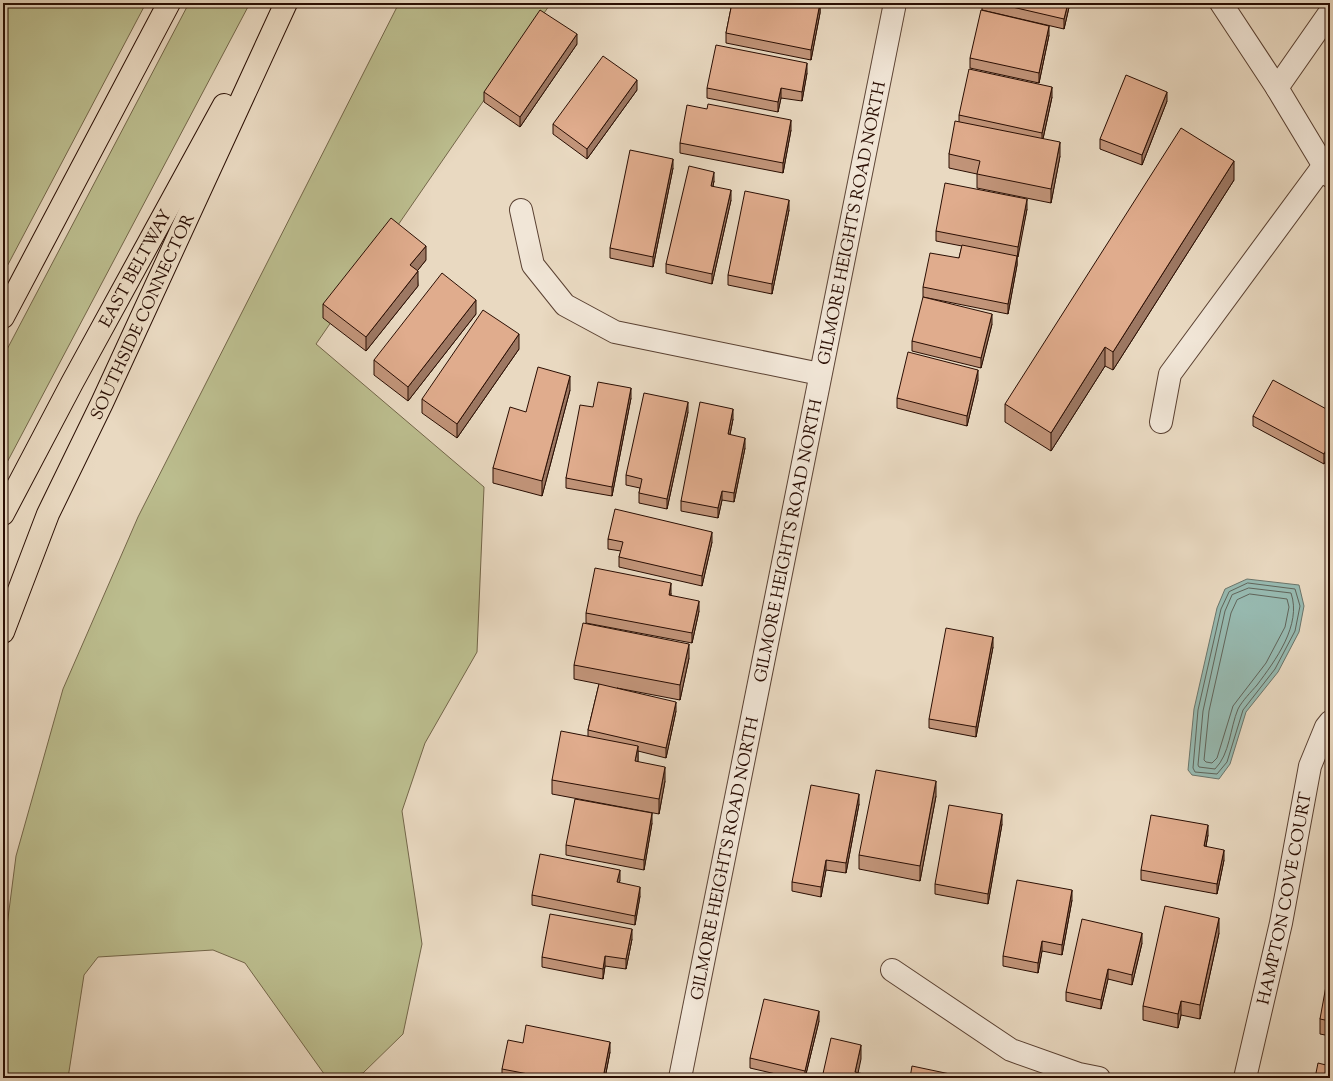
<svg xmlns="http://www.w3.org/2000/svg" width="1333" height="1081" font-family="'Sorts Mill Goudy',serif">
<style>
.green{fill:#bcbe8f;stroke:#736649}
.water{fill:#97bab1;stroke:#6b756b}
.lines{fill:none;stroke-linecap:round;stroke-linejoin:round}
.shore{stroke:#60645a;stroke-width:1}
.minor-casing{stroke:#5a4132;stroke-width:24}
.tertiary-casing{stroke:#5a4132;stroke-width:24}
.motorway-casing{stroke:#2a0e03;stroke-width:24}
.minor{stroke:#f1e6d7;stroke-width:22}
.tertiary{stroke:#f1e6d7;stroke-width:22}
.motorway{stroke:#e9d9c1;stroke-width:22}
.wall{fill:#c19479;stroke:#2a0e03}
.shaded-wall{fill:#9d7863;stroke:#2a0e03}
.building{fill:#e0ac8d;stroke:#2a0e03}
.labels{text-anchor:middle;stroke-width:4;stroke-linejoin:round;paint-order:stroke}
.street-label{font-size:17px;fill:#2a0e03;stroke:#f1e6d7}
</style>
<rect width="100%" height="100%" fill="#e9d9c1"/>
<filter id="stains"><feTurbulence type="fractalNoise" baseFrequency=".005" numOctaves="4"/><feColorMatrix values="0 0 0 0 .2 0 0 0 0 .09 0 0 0 0 .02 0 0 0 .5 -.17"/></filter>
<radialGradient id="worn" r=".72"><stop offset=".6" stop-color="#630" stop-opacity="0"/><stop offset="1" stop-color="#630" stop-opacity=".3"/></radialGradient>
<g class="green">
<polygon points="3,3 146,3 3,274"/>
<polygon points="189,3 250,3 3,470 3,357"/>
<polygon points="399,3 551,3 316,344 484,487 477,652 425,743 402,811 422,944 403,1034 363,1073 327,1078 245,963 213,950 98,957 84,975 68,1078 3,1078 3,957 16,856 63,689 138,517"/>
</g>
<polygon class="water" points="1247,579 1299,585 1304,606 1299,632 1278,672 1246,712 1230,764 1219,779 1192,775 1188,770 1194,709 1217,608 1225,589"/>
<g class="lines">
<g class="shore">
<polygon points="1248,583 1295,589 1300,606 1295,631 1275,669 1243,710 1227,762 1217,774 1195,772 1193,768 1198,710 1221,609 1229,592"/>
<path d="M1249,588L1291,593C1302,625 1275,661 1257,685C1251,692 1242,701 1238,709C1230,728 1230,754 1215,769L1199,767L1198,765L1203,711L1225,611L1232,595Z"/>
<polygon points="1250,594 1287,599 1289,607 1285,627 1266,663 1233,706 1217,758 1212,763 1206,762 1204,760 1209,711 1231,613 1237,600"/>
</g>
<g class="minor-casing">
<g id="minor">
<polyline points="1277,88 1330,12"/>
<polyline points="521,210 533,265 565,305 615,332 820,374"/>
<polyline points="1161,422 1170,374 1324,165"/>
<polyline points="892,970 1011,1050 1079,1074 1099,1078"/>
<path id="s1" d="M680,1078L895,3"/>
<path id="s2" d="M1245,1078L1281,923L1310,766L1326,727L1330,722"/>
</g>
</g>
<g class="tertiary-casing">
<polyline id="tertiary" points="1221,3 1277,88 1330,176"/>
</g>
<g class="motorway-casing">
<g id="motorway">
<polyline points="3,317 169,3"/>
<path id="s3" d="M3,514L72,383L224,105"/>
<path id="s4" d="M3,632L48,514L102,403L286,3"/>
</g>
</g>
<use href="#minor" class="minor"/>
<use href="#tertiary" class="tertiary"/>
<use href="#motorway" class="motorway"/>
</g>
<g class="wall">
<polygon points="732,3 821,3 821,4 820,3 820,13 811,60 726,43 726,33"/>
<polygon points="982,3 1070,3 1064,29 982,10"/>
<polygon points="1049,35 1039,83 970,68 970,58"/>
<polygon points="577,44 520,127 484,102 484,92"/>
<polygon points="807,73 802,101 781,98 778,112 707,98 707,88"/>
<polygon points="637,90 587,159 553,134 553,124"/>
<polygon points="1052,97 1043,139 1060,156 1051,203 977,188 977,174 949,168 949,154 959,122 959,115"/>
<polygon points="1167,101 1142,165 1100,149 1100,139"/>
<polygon points="791,130 783,173 680,153 680,143"/>
<polygon points="673,168 653,267 610,258 610,248"/>
<polygon points="1234,180 1113,370 1105,366 1051,451 1005,422 1005,404"/>
<polygon points="714,181 713,186 731,200 712,284 666,273 666,264"/>
<polygon points="1027,209 1017,257 1017,265 1008,314 923,297 923,287 959,258 962,246 936,241 936,231"/>
<polygon points="789,210 772,294 728,285 728,275"/>
<polygon points="426,260 417,271 418,286 366,351 323,318 323,304"/>
<polygon points="476,314 408,401 374,375 374,360"/>
<polygon points="992,324 981,368 912,351 912,341"/>
<polygon points="519,349 457,438 422,413 422,399"/>
<polygon points="978,380 967,426 897,408 897,398"/>
<polygon points="570,390 542,496 493,483 493,468 526,412"/>
<polygon points="631,398 612,496 566,488 566,478 593,407"/>
<polygon points="1330,411 1330,452 1324,464 1253,426 1253,416"/>
<polygon points="688,412 667,509 639,503 639,493 640,488 626,485 626,475"/>
<polygon points="733,419 730,435 745,448 734,502 722,500 718,518 681,511 681,501"/>
<polygon points="608,539 712,542 702,586 619,567 619,557 621,551 608,549"/>
<polygon points="671,593 671,596 699,611 692,643 586,623 586,613"/>
<polygon points="993,647 976,737 929,728 929,719"/>
<polygon points="689,658 680,700 617,688 676,711 666,758 638,751 638,762 665,781 659,814 552,794 552,780 588,736 588,730 599,684 574,679 574,665"/>
<polygon points="936,796 920,881 859,869 859,855"/>
<polygon points="859,804 846,873 826,870 821,897 792,891 792,882"/>
<polygon points="652,823 644,870 566,855 566,845"/>
<polygon points="1002,824 988,904 935,894 935,884"/>
<polygon points="1208,835 1206,846 1224,860 1217,894 1141,880 1141,870"/>
<polygon points="620,880 619,883 640,896 635,925 532,905 532,895"/>
<polygon points="1072,900 1062,955 1042,951 1038,973 1003,966 1003,956"/>
<polygon points="1219,933 1200,1019 1181,1015 1178,1028 1143,1020 1143,1006"/>
<polygon points="632,939 626,969 605,966 603,979 542,967 542,957"/>
<polygon points="1142,943 1132,985 1108,979 1101,1009 1066,1001 1066,992"/>
<polygon points="1330,987 1330,1036 1320,1034 1320,1019"/>
<polygon points="819,1021 805,1078 793,1078 750,1068 750,1058"/>
<polygon points="523,1043 610,1052 605,1078 502,1078 502,1069"/>
</g>
<g class="shaded-wall">
<polygon points="820,3 820,13 811,60 811,50"/>
<polygon points="1068,3 1070,3 1064,29 1064,19"/>
<polygon points="1049,26 1049,35 1039,83 1039,73"/>
<polygon points="577,34 577,44 520,127 520,117"/>
<polygon points="807,63 807,73 802,101 802,92"/>
<polygon points="637,80 637,90 587,159 587,149"/>
<polygon points="1052,87 1052,97 1042,143 1042,133"/>
<polygon points="781,88 781,98 778,112 778,102"/>
<polygon points="1167,92 1167,101 1142,165 1142,155"/>
<polygon points="791,120 791,130 783,173 783,163"/>
<polygon points="1060,142 1060,156 1051,203 1051,189"/>
<polygon points="673,159 673,168 653,267 653,257"/>
<polygon points="1234,161 1234,180 1113,370 1113,352"/>
<polygon points="714,172 714,181 711,195 711,186"/>
<polygon points="731,190 731,200 712,284 712,274"/>
<polygon points="1027,199 1027,209 1018,257 1018,247"/>
<polygon points="789,200 789,210 772,294 772,284"/>
<polygon points="426,246 426,260 410,280 410,265"/>
<polygon points="1017,256 1017,265 1008,314 1008,304"/>
<polygon points="418,271 418,286 366,351 366,337"/>
<polygon points="476,300 476,314 408,401 408,387"/>
<polygon points="992,314 992,324 981,368 981,358"/>
<polygon points="519,334 519,349 457,438 457,424"/>
<polygon points="1105,347 1105,366 1051,451 1051,433"/>
<polygon points="978,370 978,380 967,426 967,416"/>
<polygon points="570,376 570,390 542,496 542,481"/>
<polygon points="631,388 631,398 612,496 612,487"/>
<polygon points="688,402 688,412 667,509 667,499"/>
<polygon points="733,409 733,419 728,444 728,434"/>
<polygon points="745,438 745,448 734,502 734,493"/>
<polygon points="1330,442 1330,452 1324,464 1324,454"/>
<polygon points="722,491 722,500 718,518 718,508"/>
<polygon points="712,532 712,542 702,586 702,576"/>
<polygon points="671,583 671,593 669,605 669,595"/>
<polygon points="699,601 699,611 692,643 692,633"/>
<polygon points="993,637 993,647 976,737 976,727"/>
<polygon points="689,644 689,658 680,700 680,685"/>
<polygon points="676,702 676,711 666,758 666,748"/>
<polygon points="638,746 638,760 635,776 635,761"/>
<polygon points="665,767 665,781 659,814 659,799"/>
<polygon points="936,781 936,796 920,881 920,866"/>
<polygon points="859,794 859,804 846,873 846,863"/>
<polygon points="652,813 652,823 644,870 644,860"/>
<polygon points="1002,814 1002,824 988,904 988,894"/>
<polygon points="1208,825 1208,835 1204,856 1204,846"/>
<polygon points="1224,850 1224,860 1217,894 1217,884"/>
<polygon points="826,860 826,870 821,897 821,887"/>
<polygon points="620,870 620,880 617,892 617,882"/>
<polygon points="640,887 640,896 635,925 635,916"/>
<polygon points="1072,890 1072,900 1062,955 1062,945"/>
<polygon points="1219,918 1219,933 1200,1019 1200,1005"/>
<polygon points="632,929 632,939 626,969 626,959"/>
<polygon points="1142,933 1142,943 1132,985 1132,975"/>
<polygon points="1042,941 1042,951 1038,973 1038,963"/>
<polygon points="605,956 605,966 603,979 603,969"/>
<polygon points="1108,969 1108,979 1101,1009 1101,1000"/>
<polygon points="1181,1001 1181,1015 1178,1028 1178,1014"/>
<polygon points="819,1011 819,1021 805,1078 805,1071"/>
<polygon points="610,1042 610,1052 605,1078 603,1078"/>
<polygon points="861,1045 861,1059 857,1078 855,1072"/>
</g>
<g class="building">
<polygon points="732,3 820,3 811,50 726,33"/>
<polygon points="995,3 1068,3 1064,19"/>
<polygon points="540,10 577,34 520,117 484,92"/>
<polygon points="981,10 1049,26 1039,73 970,58"/>
<polygon points="716,45 807,63 802,92 781,88 778,102 707,88"/>
<polygon points="603,56 637,80 587,149 553,124"/>
<polygon points="969,69 1052,87 1042,133 959,115"/>
<polygon points="1126,75 1167,92 1142,155 1100,139"/>
<polygon points="708,104 791,120 783,163 680,143 687,105 707,109"/>
<polygon points="955,121 1060,142 1051,189 977,174 980,161 949,154"/>
<polygon points="1181,128 1234,161 1113,352 1105,347 1051,433 1005,404"/>
<polygon points="630,150 673,159 653,257 610,248"/>
<polygon points="689,166 714,172 711,186 731,190 712,274 666,264"/>
<polygon points="945,183 1027,199 1018,247 936,231"/>
<polygon points="745,191 789,200 772,284 728,275"/>
<polygon points="391,218 426,246 410,265 418,271 366,337 323,304"/>
<polygon points="962,245 1017,256 1008,304 923,287 930,253 959,258"/>
<polygon points="442,273 476,300 408,387 374,360"/>
<polygon points="923,297 992,314 981,358 912,341"/>
<polygon points="483,310 519,334 457,424 422,399"/>
<polygon points="908,352 978,370 967,416 897,398"/>
<polygon points="538,367 570,376 542,481 493,468 510,407 526,412"/>
<polygon points="1273,380 1330,411 1330,442 1324,454 1253,416"/>
<polygon points="598,382 631,388 612,487 566,478 580,405 593,407"/>
<polygon points="644,393 688,402 667,499 639,493 642,479 626,475"/>
<polygon points="700,402 733,409 728,434 745,438 734,493 722,491 718,508 681,501"/>
<polygon points="615,509 712,532 702,576 619,557 623,542 608,539"/>
<polygon points="595,568 671,583 669,595 699,601 692,633 586,613"/>
<polygon points="583,623 689,644 680,685 574,665"/>
<polygon points="946,628 993,637 976,727 929,719"/>
<polygon points="599,684 676,702 666,748 588,730"/>
<polygon points="561,731 638,746 635,761 665,767 659,799 552,780"/>
<polygon points="876,770 936,781 920,866 859,855"/>
<polygon points="811,785 859,794 846,863 826,860 821,887 792,882"/>
<polygon points="575,799 652,813 644,860 566,845"/>
<polygon points="949,805 1002,814 988,894 935,884"/>
<polygon points="1151,815 1208,825 1204,846 1224,850 1217,884 1141,870"/>
<polygon points="540,854 620,870 617,882 640,887 635,916 532,895"/>
<polygon points="1017,880 1072,890 1062,945 1042,941 1038,963 1003,956"/>
<polygon points="1165,906 1219,918 1200,1005 1181,1001 1178,1014 1143,1006"/>
<polygon points="550,914 632,929 626,959 605,956 603,969 542,957"/>
<polygon points="1082,919 1142,933 1132,975 1108,969 1101,1000 1066,992"/>
<polygon points="1326,986 1330,987 1330,1021 1320,1019"/>
<polygon points="764,999 819,1011 805,1071 750,1058"/>
<polygon points="526,1025 610,1042 603,1078 549,1078 502,1069 508,1040 523,1043"/>
<polygon points="831,1038 861,1045 855,1072 880,1078 822,1078"/>
<polygon points="1318,1063 1330,1066 1330,1078 1315,1078"/>
<polygon points="912,1066 950,1074 949,1078 910,1078"/>
</g>
<g class="labels">
<g class="street-label">
<text dy="6" stroke="none"><textPath href="#s1" startOffset="872">GILMORE HEIGHTS ROAD NORTH</textPath></text>
<text dy="6" stroke="none"><textPath href="#s3" startOffset="279">EAST BELTWAY</textPath></text>
<text dy="6" stroke="none"><textPath href="#s4" startOffset="345">SOUTHSIDE CONNECTOR</textPath></text>
<text dy="6" stroke="none"><textPath href="#s1" startOffset="548">GILMORE HEIGHTS ROAD NORTH</textPath></text>
<text dy="6" stroke="none"><textPath href="#s1" startOffset="224">GILMORE HEIGHTS ROAD NORTH</textPath></text>
<text dy="6" stroke="none"><textPath href="#s2" startOffset="184">HAMPTON COVE COURT</textPath></text>
</g>
</g>
<rect width="1333" height="1081" fill="none" stroke="#e9d9c1" stroke-width="16"/>
<rect x="4" y="4" width="1325" height="1073" fill="none" stroke="#2a0e03" stroke-width="2"/>
<rect x="8" y="8" width="1317" height="1065" fill="none" stroke="#2a0e03"/>
<rect width="100%" height="100%" filter="url(#stains)"/>
<rect width="100%" height="100%" fill="url(#worn)"/>
</svg>
